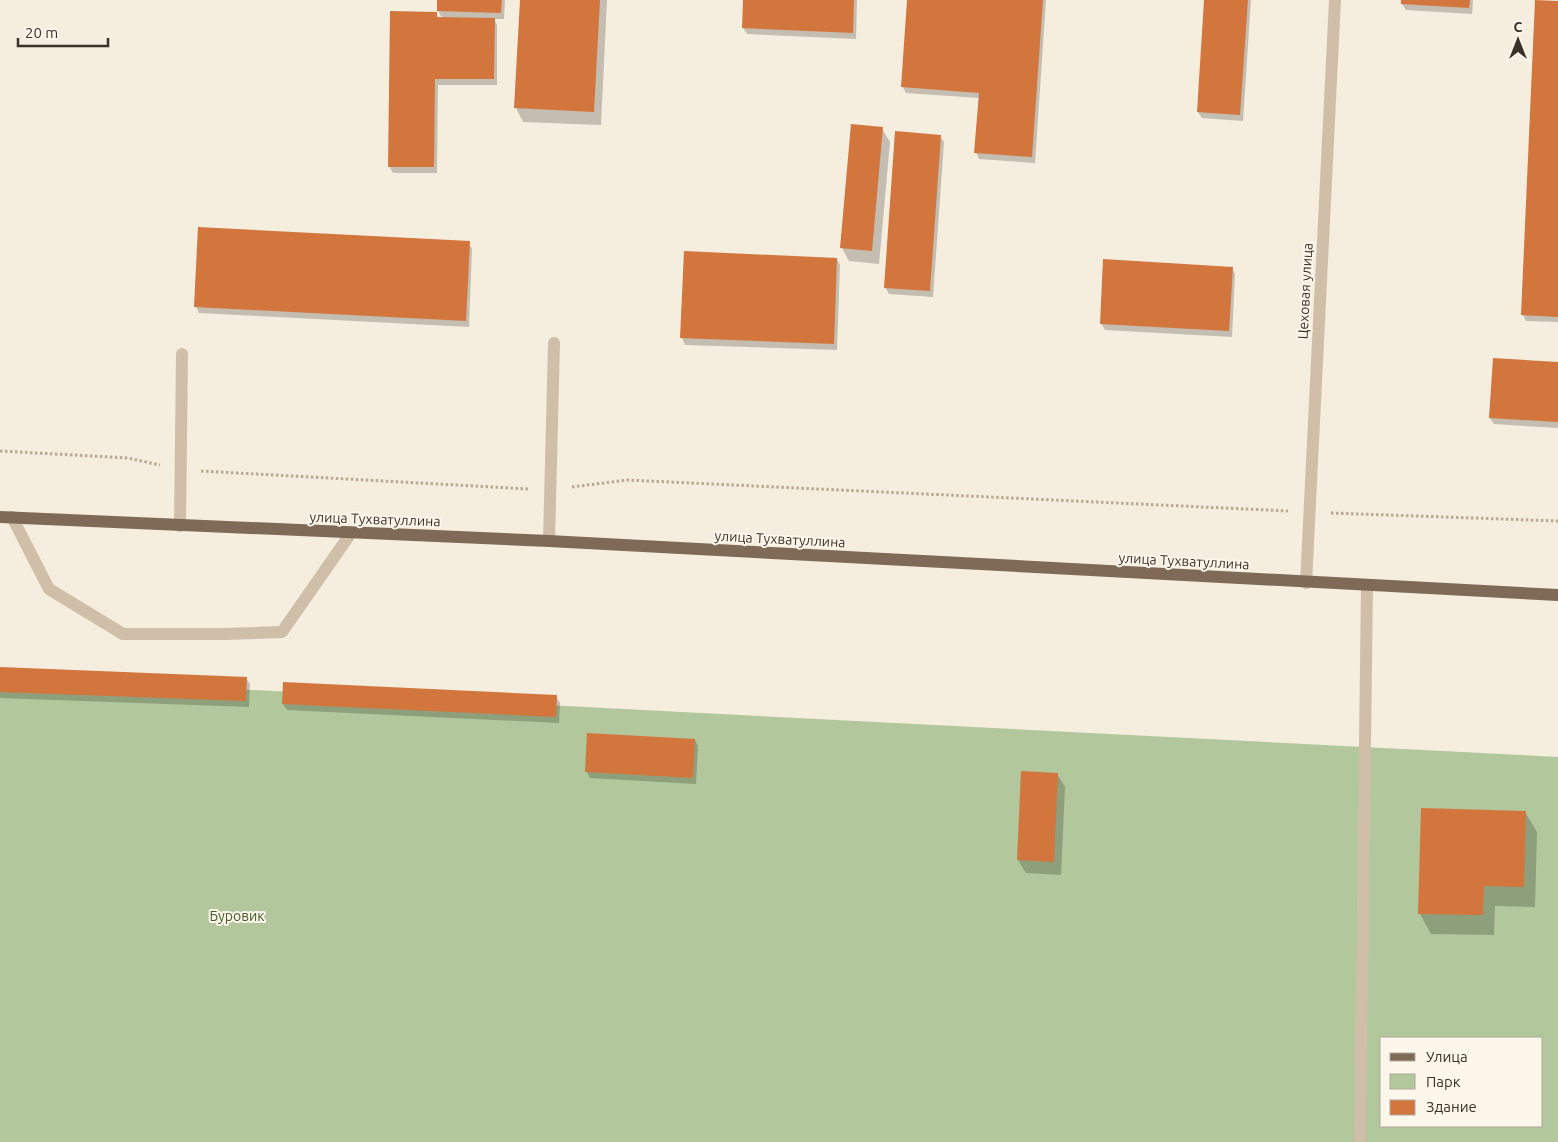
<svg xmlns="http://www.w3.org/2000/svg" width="1558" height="1142" font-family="Ubuntu,sans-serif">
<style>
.green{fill:#b2c79b;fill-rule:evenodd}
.shadow{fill:#0003}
.building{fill:#d3763e}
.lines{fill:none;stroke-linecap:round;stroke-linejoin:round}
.path{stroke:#bba992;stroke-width:3;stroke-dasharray:2.5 2.5;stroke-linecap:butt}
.lane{stroke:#cfbfa8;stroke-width:12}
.street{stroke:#cfbfa8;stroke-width:12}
.primary{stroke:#7f6a58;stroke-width:12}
.labels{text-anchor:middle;stroke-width:4;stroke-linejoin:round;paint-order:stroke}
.street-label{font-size:14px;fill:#3b3129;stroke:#fcf6eb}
.park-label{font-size:14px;fill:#435d29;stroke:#fcf6eb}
</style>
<rect width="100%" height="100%" fill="#f5edde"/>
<path class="green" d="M0,677L1558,757V1142H0ZM1382,1038H1542V1126H1382Z"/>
<g class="shadow">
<polygon points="439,0 505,0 504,19 494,19 497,25 497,85 438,85 437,173 393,173 389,166 436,13 439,19 443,19 438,11"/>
<polygon points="521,0 607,0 601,125 523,122 516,108"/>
<polygon points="744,0 857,0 856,39 747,34 743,28"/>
<polygon points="909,0 1046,0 1035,163 979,159 976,152 979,98 906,93 903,87"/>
<polygon points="1205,0 1251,0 1243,121 1202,118 1198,112"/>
<polygon points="1403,0 1473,0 1472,14 1406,10 1402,4"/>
<polygon points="1558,3 1558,322 1526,321 1523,315"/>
<polygon points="882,129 890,142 879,264 849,261 842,248"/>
<polygon points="940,136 944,142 933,297 889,294 885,287"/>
<polygon points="469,243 472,249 469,327 199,313 196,307"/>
<polygon points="685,253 837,259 840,265 837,350 685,345 682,338"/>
<polygon points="1232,268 1235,274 1232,337 1105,330 1101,323"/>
<polygon points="1558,363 1558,428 1494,424 1490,418"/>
<polygon points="0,668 246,678 250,684 249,707 0,698"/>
<polygon points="556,696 560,703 559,723 287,710 283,704"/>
<polygon points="695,740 698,746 696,784 590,778 587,772"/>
<polygon points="1057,774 1065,787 1061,875 1026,873 1018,860"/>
<polygon points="1525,812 1537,832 1535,907 1495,906 1494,935 1431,934 1420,914"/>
</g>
<g class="building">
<polygon points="437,0 502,0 501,13 437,11"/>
<polygon points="520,0 600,0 594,112 514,108"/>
<polygon points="743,0 854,0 853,33 742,28"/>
<polygon points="907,0 1043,0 1032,157 974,153 979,93 901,87"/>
<polygon points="1204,0 1248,0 1240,115 1197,112"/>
<polygon points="1401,0 1470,0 1469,8 1401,4"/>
<polygon points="1535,0 1558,1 1558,317 1521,315"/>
<polygon points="390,11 437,12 437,17 495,18 494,79 435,79 434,167 388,167"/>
<polygon points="851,124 883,127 872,251 840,248"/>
<polygon points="895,131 941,135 930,291 884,288"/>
<polygon points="198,227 470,241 466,321 194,307"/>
<polygon points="684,251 837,258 834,344 680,338"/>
<polygon points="1103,259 1233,267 1229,331 1100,324"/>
<polygon points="1493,358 1558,362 1558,422 1489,418"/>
<polygon points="0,667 247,677 246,701 0,692"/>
<polygon points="283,682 557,695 556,717 282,704"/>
<polygon points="587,733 695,739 693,778 585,772"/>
<polygon points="1021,771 1058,773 1054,862 1017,860"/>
<polygon points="1421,808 1526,811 1524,887 1484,886 1483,915 1418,914"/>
</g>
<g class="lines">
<g class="path">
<polyline points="0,451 128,458 160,465"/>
<polyline points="201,471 529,489"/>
<polyline points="572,487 627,480 1288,511"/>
<polyline points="1331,513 1558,521"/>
</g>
<g class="lane">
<polyline points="12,517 49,589 123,634 224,634 282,632 351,533"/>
<polyline points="180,526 182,354"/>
<polyline points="549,541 554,343"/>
<polyline points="1360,1142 1367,586"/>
</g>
<polyline class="street" points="1306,583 1335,0"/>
<polyline class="primary" points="0,517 549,541 1558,595"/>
</g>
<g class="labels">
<g class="street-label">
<text transform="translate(1305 291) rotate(-87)" y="5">Цеховая улица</text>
<text transform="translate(375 519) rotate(2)" y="5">улица Тухватуллина</text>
<text transform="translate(780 539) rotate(3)" y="5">улица Тухватуллина</text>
<text transform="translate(1184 561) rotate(3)" y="5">улица Тухватуллина</text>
</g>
<g class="park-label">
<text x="237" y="921">Буровик</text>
</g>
</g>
<rect x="1380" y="1037" width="162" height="90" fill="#fcf6eb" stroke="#afa79d"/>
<rect x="1390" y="1053" width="25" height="8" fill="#7f6a58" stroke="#afa79d"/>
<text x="1426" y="1062" font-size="15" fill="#3b3129">Улица</text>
<rect x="1390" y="1074" width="25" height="15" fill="#b2c79b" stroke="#afa79d"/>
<text x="1426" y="1087" font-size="15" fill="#3b3129">Парк</text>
<rect x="1390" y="1100" width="25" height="15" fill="#d3763e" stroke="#afa79d"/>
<text x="1426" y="1112" font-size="15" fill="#3b3129">Здание</text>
<g transform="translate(1518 40)" stroke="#fcf6eb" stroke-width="4" paint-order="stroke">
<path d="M0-4L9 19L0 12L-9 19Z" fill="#3b3129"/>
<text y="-8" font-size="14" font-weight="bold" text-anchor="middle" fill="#3b3129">С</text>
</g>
<path d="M18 38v8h90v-8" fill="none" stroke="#3b3129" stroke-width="2.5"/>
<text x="25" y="38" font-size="15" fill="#3b3129" stroke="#fcf6eb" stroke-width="4" paint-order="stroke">20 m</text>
</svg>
